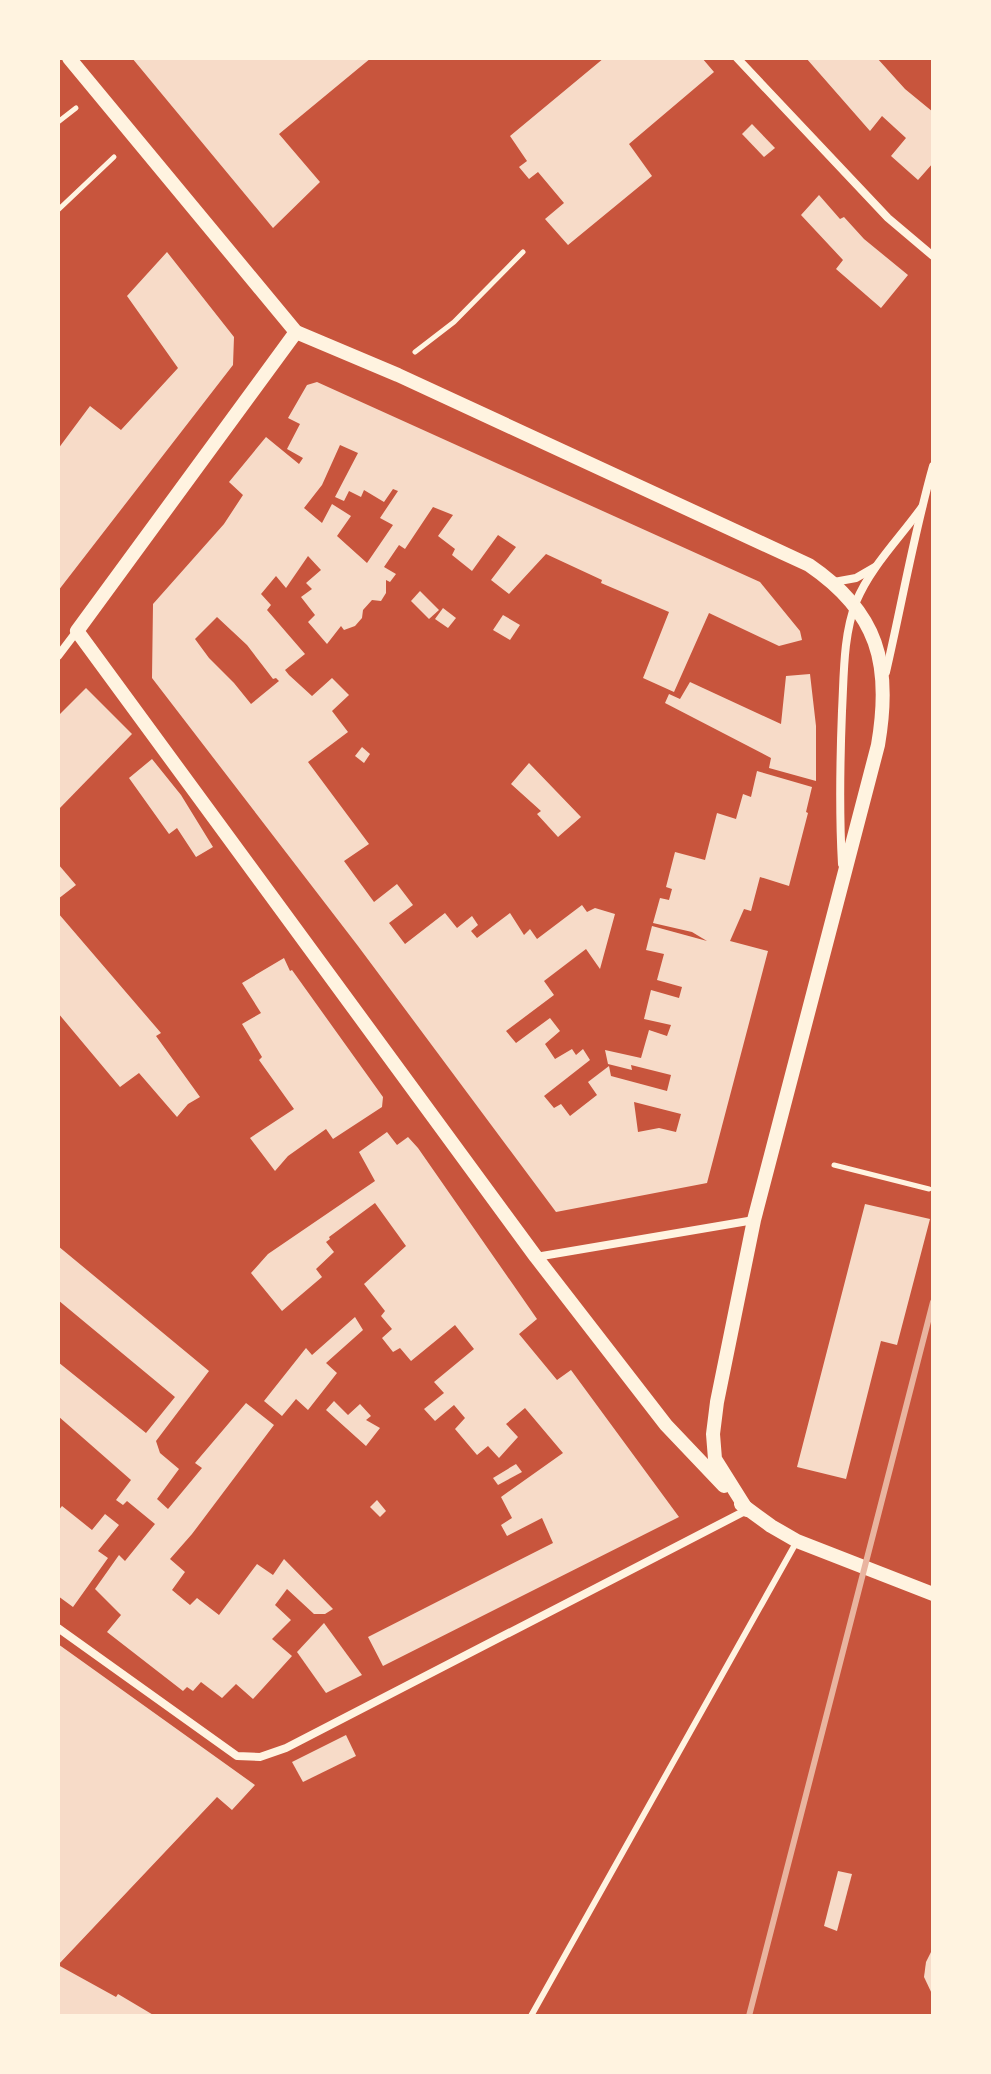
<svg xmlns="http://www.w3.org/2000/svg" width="991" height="2074" font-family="Quicksand,sans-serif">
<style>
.building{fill:#f7dbc8;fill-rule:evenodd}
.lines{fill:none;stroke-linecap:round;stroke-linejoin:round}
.path{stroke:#fff3e0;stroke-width:5}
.service{stroke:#fff3e0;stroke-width:6}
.minor{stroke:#fff3e0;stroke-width:8}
.tertiary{stroke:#fff3e0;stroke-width:14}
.rail{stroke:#e9b49f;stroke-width:6}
</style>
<rect width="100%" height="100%" fill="#c8553d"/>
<g class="building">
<polygon points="132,58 371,58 279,134 320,182 273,228"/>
<polygon points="604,58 702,58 714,72 629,144 652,176 568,245 545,219 564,203 538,172 529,179 519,167 527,161 510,136"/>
<polygon points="806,58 877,58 905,89 933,112 933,163 918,180 891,156 906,138 882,116 870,131"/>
<polygon points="752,124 775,148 764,157 742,134"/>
<polygon points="819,195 840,219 844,217 864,239 908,275 881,308 836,269 843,260 801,215"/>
<polygon points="167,252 234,337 233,365 58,591 58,449 90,406 121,430 178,368 127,296"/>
<path d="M317,382L760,582L800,631L802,640L779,646L709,613L674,692L643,678L669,612L601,583L602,580L546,554L509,594L491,580L516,547L498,535L472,571L452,555L455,549L438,536L453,515L433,507L405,549L399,545L384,567L396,574L390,582L386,580V593L381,601L372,600L363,610L362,618L355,626L344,630L341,626L327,644L308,622L315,615L301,597L312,589L306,583L321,570L308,556L286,588L276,576L261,594L271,605L267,610L305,654L285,670L289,675L312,696L332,678L349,695L332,711L348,732L308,762L369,844L344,861L374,902L397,884L413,905L389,923L405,944L445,913L457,928L472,916L478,925L471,931L477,938L510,913L524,935L530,929L537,939L582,905L587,912L595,908L615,914L600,969L586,949L544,981L554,995L506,1031L516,1043L550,1018L560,1031L545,1044L555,1059L572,1049L576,1055L583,1049L590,1060L544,1096L554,1108L561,1104L570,1116L597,1095L588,1082L609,1066L611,1076L667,1091L671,1075L631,1065L632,1070L608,1064L605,1050L641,1058L649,1030L667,1036L671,1025L644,1019L651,990L679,998L682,987L657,980L664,954L646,950L652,926L707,941L692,932L653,923L660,898L669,900L672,889L666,887L675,852L705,860L717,813L736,819L743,794L751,797L757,771L812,787L806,812L808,813L789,886L760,877L751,911L744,909L730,941L768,951L707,1183L556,1212L358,946L152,678L153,604L224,524L243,495L229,482L266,437L299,464L303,458L287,449L300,424L288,418L307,385ZM340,445L358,453L335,497L344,501L349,491L361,497L364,490L384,502L393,489L398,491L380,518L393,525L367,563L337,536L351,516L332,504L322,523L304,508L322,485ZM217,617L247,645L273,679L276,678L279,681L251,704L234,683L209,658L195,639ZM634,1102L681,1114L676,1132L659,1128L638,1132Z"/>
<polygon points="420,591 439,610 429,619 411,601"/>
<polygon points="443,608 456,618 448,628 435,619"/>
<polygon points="503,615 520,625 510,640 493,630"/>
<polygon points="810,674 816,726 816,781 769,768 771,758 665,703 669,694 680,699 690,682 781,724 786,676"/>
<polygon points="86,688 132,734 58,810 58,716"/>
<polygon points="362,747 370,754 364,763 355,756"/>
<polygon points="152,759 181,795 213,847 196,857 177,828 169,834 129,778"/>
<polygon points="529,763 581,817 558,837 537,814 541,811 511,784"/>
<polygon points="58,864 76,885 58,899"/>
<polygon points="58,913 161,1033 156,1036 200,1097 188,1104 177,1117 139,1073 120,1087 58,1013"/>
<polygon points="284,958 290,971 292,970 383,1097 382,1107 333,1139 326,1129 288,1156 275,1171 250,1138 294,1109 259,1060 262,1057 242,1024 261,1013 242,983"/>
<polygon points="387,1132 397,1145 408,1137 418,1148 537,1319 519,1334 557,1380 571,1370 679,1517 383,1666 368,1637 553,1543 542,1518 507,1536 501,1525 512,1518 501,1497 563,1453 525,1408 506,1424 518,1437 499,1458 488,1446 477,1455 455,1429 465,1418 454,1405 435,1421 424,1409 444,1393 434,1382 474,1349 455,1325 411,1361 400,1348 393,1352 382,1338 392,1329 381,1316 385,1311 364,1284 406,1246 375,1203 329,1237 330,1239 326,1242 334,1252 316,1269 322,1277 282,1311 251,1273 268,1254 375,1181 359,1152"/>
<polygon points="865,1204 930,1219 897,1345 881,1341 846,1479 797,1467"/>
<polygon points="58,1246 209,1371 156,1441 160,1453 179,1469 157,1499 168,1509 202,1468 195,1463 246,1403 274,1425 192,1534 170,1559 185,1572 172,1590 190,1605 197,1598 219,1615 257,1564 273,1575 284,1559 333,1609 325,1614 314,1614 287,1589 275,1605 291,1620 272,1639 292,1656 253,1699 236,1684 222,1698 201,1682 193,1691 187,1687 183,1691 107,1632 121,1615 95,1589 119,1555 125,1561 155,1524 127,1501 123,1505 116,1500 131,1480 58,1416 58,1362 146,1433 175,1397 58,1300"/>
<polygon points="355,1317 363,1330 326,1363 337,1373 308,1410 296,1399 282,1416 264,1401 306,1348 312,1355"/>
<polygon points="334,1401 348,1415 360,1404 371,1416 366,1420 380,1428 366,1446 326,1410"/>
<polygon points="516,1464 522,1472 498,1485 493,1478"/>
<polygon points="377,1500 386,1511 380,1517 370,1507"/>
<polygon points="62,1506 92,1530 105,1514 119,1525 98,1551 108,1558 73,1607 58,1596 58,1511"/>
<polygon points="324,1623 362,1675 326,1693 297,1652"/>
<polygon points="58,1644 255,1785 232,1810 217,1797 58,1965"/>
<polygon points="346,1735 356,1756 303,1782 292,1762"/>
<polygon points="838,1871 852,1874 837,1931 824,1926"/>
<polygon points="933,1948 933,1996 924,1977 926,1962"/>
<polygon points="58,1965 116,1997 118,1994 155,2016 58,2016"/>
</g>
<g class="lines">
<g class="path">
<polyline points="58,122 76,108"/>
<polyline points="58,210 114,157"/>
<polyline points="415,352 454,322 523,252"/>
<polyline points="834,1165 929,1189"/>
</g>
<polyline class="service" points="531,2016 797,1541"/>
<g class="minor">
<polyline points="737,58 888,218 933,256"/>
<polyline points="834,582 856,578 875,567"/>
<polyline points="58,656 77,631"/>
<path d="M886,672C902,603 914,533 933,466"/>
<path d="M842,864C839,812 840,762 842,711C844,675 843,636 856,602C871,566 900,538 922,507"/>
<polyline points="536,1257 754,1220"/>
<polyline points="58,1628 237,1756 260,1757 286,1748 747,1510"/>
</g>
<g class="tertiary">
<path d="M69,58L296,332L398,375L809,565C878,612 892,664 878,745L754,1220L717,1402L713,1434L715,1459L747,1510"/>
<polyline points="296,332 77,631 536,1257 666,1425 724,1486"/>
<polyline points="741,1504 771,1526 797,1541 933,1594"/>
</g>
<polyline class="rail" points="749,2016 933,1302"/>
</g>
<rect width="991" height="2074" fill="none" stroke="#fff3e0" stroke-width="120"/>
</svg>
